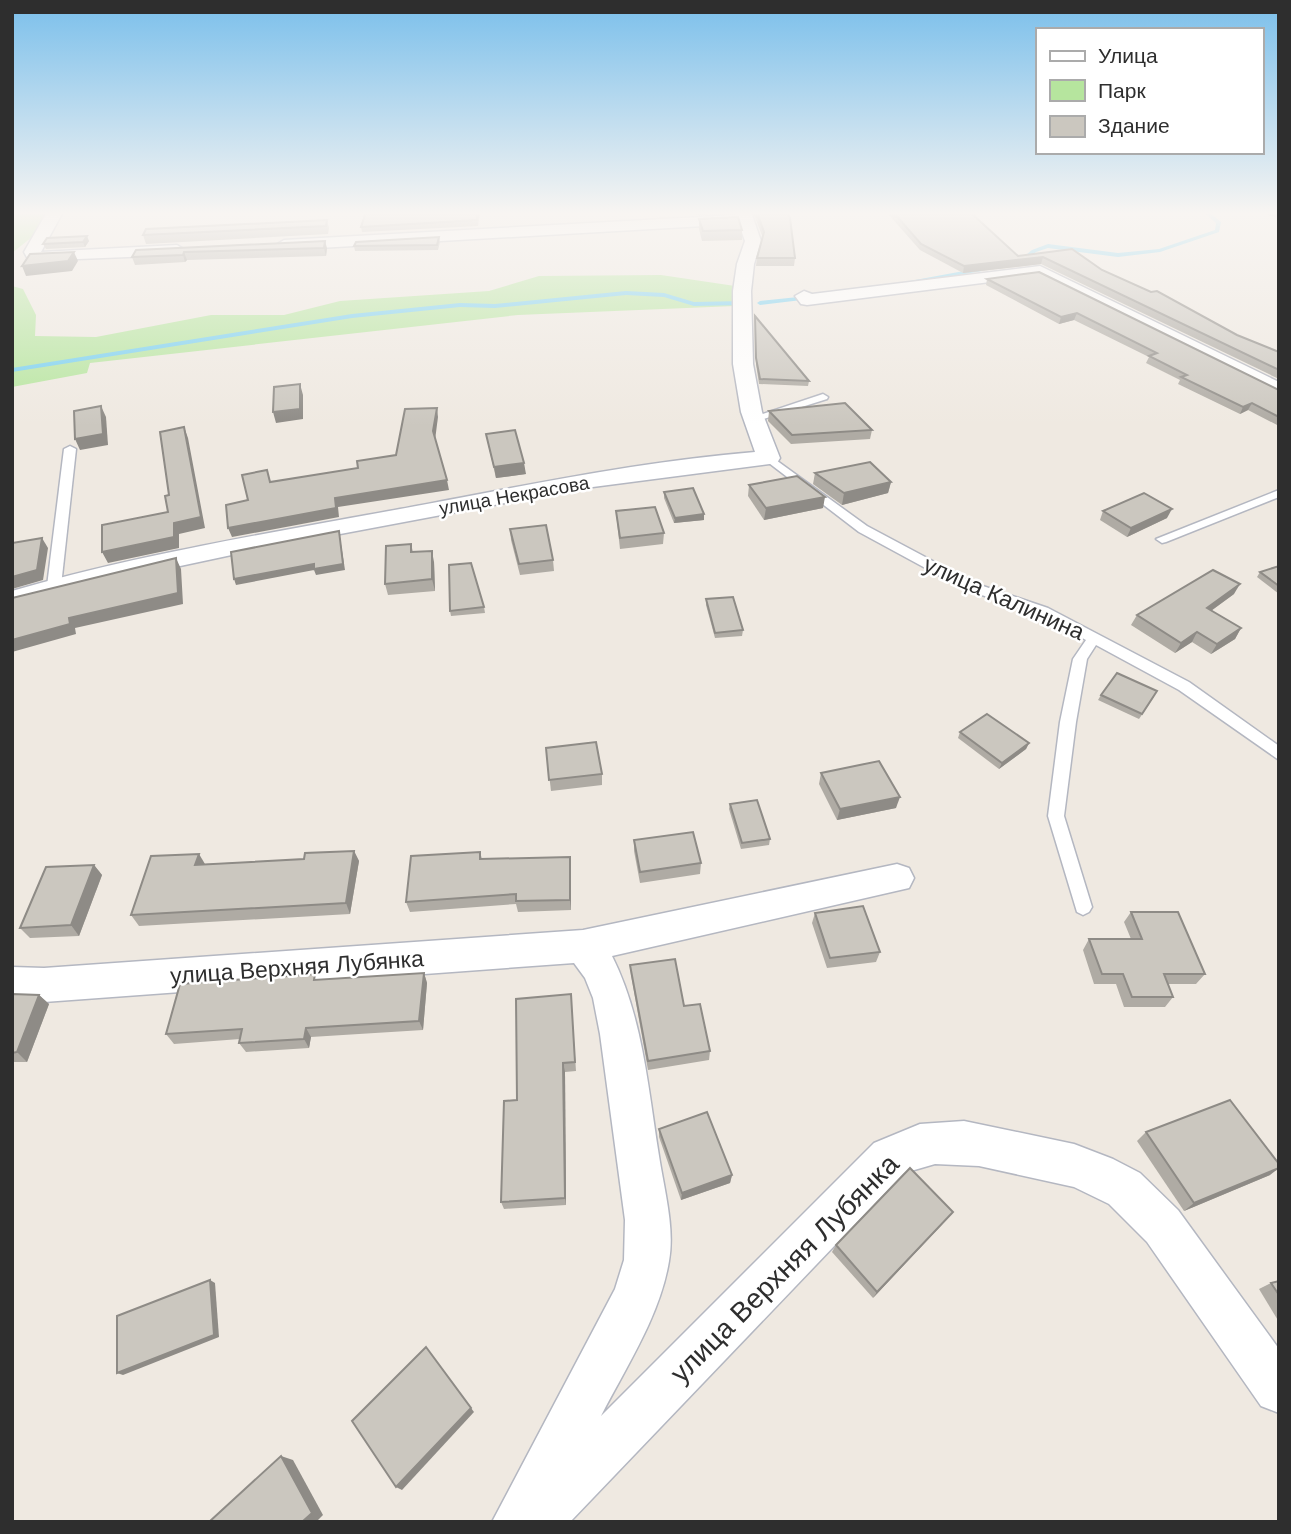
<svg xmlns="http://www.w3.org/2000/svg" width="1291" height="1534" font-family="Helvetica,sans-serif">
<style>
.green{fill:#b6e59e}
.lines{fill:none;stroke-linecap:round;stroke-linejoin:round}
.stream{fill:#75cff0;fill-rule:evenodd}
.lane-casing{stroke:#b4b7c1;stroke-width:3}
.street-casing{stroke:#b4b7c1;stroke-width:3}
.lane{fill:#fff;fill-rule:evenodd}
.street{fill:#fff;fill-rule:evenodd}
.wall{fill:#afaba4}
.shaded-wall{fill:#8e8b86}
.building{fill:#cbc7bf;stroke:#8e8b86;stroke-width:2}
.labels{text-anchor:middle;stroke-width:5;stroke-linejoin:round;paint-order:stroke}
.far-street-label{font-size:19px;fill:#2e2e2e;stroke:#fff}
.street-label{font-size:23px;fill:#2e2e2e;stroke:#fff}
.near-street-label{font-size:28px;fill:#2e2e2e;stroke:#fff}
</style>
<rect width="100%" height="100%" fill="#efe9e1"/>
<g class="green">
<polygon points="12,212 55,212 47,225 12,253"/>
<polygon points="661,275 735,286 735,306 518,315 90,363 87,373 12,387 12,286 23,289 36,315 35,336 96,337 211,315 284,315 340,301 489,291 539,276"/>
</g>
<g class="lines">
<g class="stream">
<polygon points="1204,212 1209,212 1221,222 1219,232 1160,252 1118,257 1048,248 1036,252 1021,264 1016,263 1032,250 1048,244 1118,253 1159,249 1215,230 1216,223"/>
<polygon points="980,268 982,269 982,271 902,285 899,283"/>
<polygon points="626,291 664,293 694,302 743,301 746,303 743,305 694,306 664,297 626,295 495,308 460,307 352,318 12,372 12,368 352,314 460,303 495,304"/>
<polygon points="808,296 810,297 810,299 760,305 757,303 760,301"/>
</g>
<g class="lane-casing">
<g id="lane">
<polygon points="823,394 828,397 827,399 757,421 748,419"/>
<polygon points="70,446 76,449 61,586 54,590 47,586 64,449"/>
<polygon points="769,455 867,526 974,583 1048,608 1189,682 1279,746 1279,760 1179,690 1096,645 1087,659 1076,722 1064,816 1092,907 1089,912 1083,915 1077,912 1048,816 1060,722 1073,659 1086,640 1038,614 964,589 859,532 765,460 765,456"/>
<polygon points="1279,490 1279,497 1166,542 1162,543 1156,539"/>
</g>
</g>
<g class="street-casing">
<g id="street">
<polygon points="47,212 63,212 41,252 177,245 185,250 177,255 29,261 24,252"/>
<path d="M735,212H751L761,241L754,264L751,291L753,364L762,412L780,458L777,463L585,488L255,550L110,581L12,608V591C140,554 270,533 400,509C518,487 635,462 755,452L741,412L733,364V291L737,264L745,241L739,224L284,250L276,245L284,240L736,215Z"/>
<polygon points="1040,266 1279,382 1279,396 1038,276 807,305 801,304 795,296 804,291 812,294"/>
<path d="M897,864L909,868L914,878L909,888L612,956C643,1018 648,1088 659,1156C664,1189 675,1228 669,1261C660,1316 626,1367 601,1416L874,1143L920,1124L964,1121L1074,1144L1113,1159L1140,1173L1178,1210L1279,1349V1413L1261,1406L1147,1242L1109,1204L1074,1187L979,1166L935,1164L904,1173L570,1522H492L615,1289L624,1260L625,1220L600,1034L593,998L585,978L574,963L44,1002L12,1001V967L44,968L583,930Z"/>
</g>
</g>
<use href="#lane" class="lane"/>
<use href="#street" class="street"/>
</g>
<g class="wall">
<polygon points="480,212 478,226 362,232 361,227"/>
<polygon points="753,212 787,212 795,258 794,266 756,266 757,258 763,238"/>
<polygon points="890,212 973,212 970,212 1018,256 1072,249 1102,270 1237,335 1279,352 1279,379 1041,264 963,273 920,250 889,215"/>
<polygon points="1269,212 1279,212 1279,218 1267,215"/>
<polygon points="699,219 742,230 742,240 702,241 699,229"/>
<polygon points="327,220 329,228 328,234 146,244 143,235"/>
<polygon points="439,237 440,242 438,250 355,251 354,246"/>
<polygon points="89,241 85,247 46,249 43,244"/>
<polygon points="327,248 326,256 187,260 185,262 135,265 132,257 136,250"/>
<polygon points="987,279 1279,390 1279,426 1248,410 1240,414 1178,384 1180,380 1146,363 1149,357 1074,320 1059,324 986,285"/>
<polygon points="755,316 809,381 808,386 759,384 756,364"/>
<polygon points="769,411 872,430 870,439 791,444 768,421"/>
<polygon points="486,434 526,474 496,478 488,444"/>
<polygon points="815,473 891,482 888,493 842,505 813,484"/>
<polygon points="749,485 823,508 764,520 748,496"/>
<polygon points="664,492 704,520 674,523 664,498"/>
<polygon points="616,511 664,533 663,544 620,549 617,522"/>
<polygon points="1103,511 1167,518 1127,537 1100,520"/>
<polygon points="510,529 553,560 554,571 520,575 511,540"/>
<polygon points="411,544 413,552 434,562 435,591 388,595 385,584"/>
<polygon points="1279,566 1279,594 1257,577 1260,572"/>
<polygon points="1234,594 1211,611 1241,628 1235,639 1211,654 1192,642 1175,653 1131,625 1137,615"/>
<polygon points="706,599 743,630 742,636 715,638 706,605"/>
<polygon points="484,607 485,613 451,616 450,611"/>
<polygon points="1101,695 1154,697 1139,719 1098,700"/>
<polygon points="960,732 1029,743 1026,749 999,769 958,738"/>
<polygon points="546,748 602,774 602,785 551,791"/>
<polygon points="821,773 896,808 837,820 819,784"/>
<polygon points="730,804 770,839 769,845 741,849 729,809"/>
<polygon points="634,840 701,863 700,874 640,883 634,851"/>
<polygon points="354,851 359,861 350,914 139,926 131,915 205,864 304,859"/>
<polygon points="480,852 482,859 570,857 571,868 571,910 518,912 516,904 410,912 406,902"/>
<polygon points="94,865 102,875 79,936 30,938 20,928"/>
<polygon points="1131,912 1205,974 1196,984 1168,984 1173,997 1165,1007 1124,1007 1116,984 1094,984 1083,950 1089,939 1131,939 1124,922"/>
<polygon points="815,913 880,952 876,962 827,968 812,923"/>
<polygon points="630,965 684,1006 710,1051 709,1060 648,1070 631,975"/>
<polygon points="424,973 427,983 423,1030 311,1037 309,1048 246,1052 239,1043 240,1039 174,1044 166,1034 318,980"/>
<polygon points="12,994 39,995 49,1004 27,1062 12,1062"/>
<polygon points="571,994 576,1071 565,1072 566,1205 504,1209 501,1202 517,1100"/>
<polygon points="659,1129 732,1175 730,1183 681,1200 659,1137"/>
<polygon points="1146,1132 1270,1175 1184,1211 1137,1141"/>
<polygon points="947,1219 873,1298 832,1252 836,1245"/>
<polygon points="1279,1281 1279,1322 1259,1289 1271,1283"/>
</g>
<g class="shaded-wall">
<polygon points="695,212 730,212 695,215"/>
<polygon points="87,236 89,241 85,247 83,242"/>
<polygon points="325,241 327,248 326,256 324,248"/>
<polygon points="74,252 78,261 72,271 26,276 22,266"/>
<polygon points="184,252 187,260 185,262 183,255"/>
<polygon points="1043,257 1041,264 963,273 964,266"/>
<polygon points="1077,313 1074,320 1059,324 1061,317"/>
<polygon points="300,384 303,395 303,419 276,423 273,412"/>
<polygon points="1252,403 1248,410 1240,414 1243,407"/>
<polygon points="101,406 106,417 108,445 80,450 75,439"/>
<polygon points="437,408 438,417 435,440 433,431"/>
<polygon points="184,427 188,438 205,528 179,534 179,548 108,563 102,552 174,523"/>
<polygon points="524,463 526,474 496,478 494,467"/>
<polygon points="447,480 449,490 338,507 339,517 232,537 228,528 335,498"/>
<polygon points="891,482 888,493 842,505 844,493"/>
<polygon points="825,497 823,508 764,520 766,508"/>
<polygon points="1172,509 1167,518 1127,537 1131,528"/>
<polygon points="704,514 704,520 674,523 675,518"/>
<polygon points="339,531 345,570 316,575 314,570 236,585 234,579"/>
<polygon points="42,538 48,548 43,580 12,589 12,577"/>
<polygon points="432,551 434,562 435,591 432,579"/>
<polygon points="176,558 181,569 183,604 75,628 76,634 12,652 12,640 69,618"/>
<polygon points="1240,584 1234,594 1201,618 1207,608"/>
<polygon points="1241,628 1235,639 1211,654 1217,644"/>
<polygon points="1197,632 1192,642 1175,653 1181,643"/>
<polygon points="1029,743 1026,749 999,769 1002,763"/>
<polygon points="900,797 896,808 837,820 840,809"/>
<polygon points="354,851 359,861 350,914 346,903"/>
<polygon points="199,854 205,864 195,865"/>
<polygon points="570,857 571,868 571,910 570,900"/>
<polygon points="94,865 102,875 79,936 71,925"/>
<polygon points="424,973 427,983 423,1030 419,1021"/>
<polygon points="39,995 49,1004 27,1062 17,1052"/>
<polygon points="306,1028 311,1037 309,1048 304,1039"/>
<polygon points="563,1063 565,1072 566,1205 565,1198"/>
<polygon points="1279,1168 1270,1175 1184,1211 1194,1203"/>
<polygon points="732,1175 730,1183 681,1200 682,1193"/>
<polygon points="953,1212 947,1219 873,1298 877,1292"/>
<polygon points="210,1280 215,1283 219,1337 123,1375 117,1373"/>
<polygon points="426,1347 474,1412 402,1490 396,1487"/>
<polygon points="281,1456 293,1460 323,1515 316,1522 302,1522"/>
</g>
<g class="building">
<polygon points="366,212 478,212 477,220 361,227"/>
<polygon points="757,212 787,212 790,218 795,258 757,258 764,232"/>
<polygon points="893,212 970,212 1018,256 1072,249 1102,270 1151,292 1157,291 1237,335 1279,352 1279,370 1043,257 964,266 921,244"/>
<polygon points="738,217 742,230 703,231 699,219"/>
<polygon points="327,220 326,226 143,235 146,229"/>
<polygon points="87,236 83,242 43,244 47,238"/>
<polygon points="439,237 437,245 354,246 356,242"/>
<polygon points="325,241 324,248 184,252 183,255 132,257 136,250"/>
<polygon points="74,252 68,261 22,266 30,254"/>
<polygon points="1039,272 1279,390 1279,417 1252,403 1243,407 1181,377 1187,375 1149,356 1157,353 1077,313 1061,317 987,279"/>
<polygon points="755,316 809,381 760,379 756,358"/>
<polygon points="300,384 300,409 273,412 274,387"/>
<polygon points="845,403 872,430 792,435 769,411"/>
<polygon points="101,406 103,434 75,439 74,411"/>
<polygon points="437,408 433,431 447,480 335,498 336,508 228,528 226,505 248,500 242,475 267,470 270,482 358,468 357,461 396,455 405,409"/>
<polygon points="184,427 201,517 174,523 174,537 102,552 102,525 168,512 165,496 169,495 160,432"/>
<polygon points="515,430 524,463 494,467 486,434"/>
<polygon points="870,462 891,482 844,493 815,473"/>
<polygon points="797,476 825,497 766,508 749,485"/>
<polygon points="693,488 704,514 675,518 664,492"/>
<polygon points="1144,493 1172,509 1131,528 1103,511"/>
<polygon points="655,507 664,533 620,538 616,511"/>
<polygon points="546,525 553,560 519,564 510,529"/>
<polygon points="339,531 343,564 314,569 314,564 234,579 231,552"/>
<polygon points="42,538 37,570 12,577 12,543"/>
<polygon points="411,544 411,552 432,551 432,579 385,584 386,546"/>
<polygon points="176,558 178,593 69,618 70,624 12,640 12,598"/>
<polygon points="471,563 484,607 450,611 449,565"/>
<polygon points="1279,566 1279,586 1260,572"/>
<polygon points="1213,570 1240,584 1207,608 1241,628 1217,644 1197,632 1181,643 1137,615"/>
<polygon points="733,597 743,630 715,633 706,599"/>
<polygon points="1117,673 1157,691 1142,714 1101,695"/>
<polygon points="987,714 1029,743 1002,763 960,732"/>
<polygon points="596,742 602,774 549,780 546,748"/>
<polygon points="879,761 900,797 840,809 821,773"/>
<polygon points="757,800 770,839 742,843 730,804"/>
<polygon points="693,832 701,863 640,872 634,840"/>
<polygon points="354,851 346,903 131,915 151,856 199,854 195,865 304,859 305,853"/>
<polygon points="480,852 480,859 570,857 570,900 516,901 516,894 406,902 411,856"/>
<polygon points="94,865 71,925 20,928 46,867"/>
<polygon points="863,906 880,952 830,958 815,913"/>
<polygon points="1131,912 1178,912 1205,974 1164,974 1173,997 1132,997 1123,974 1102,974 1089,939 1142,939"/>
<polygon points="675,959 684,1006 700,1004 710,1051 648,1061 630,965"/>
<polygon points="424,973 419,1021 306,1028 304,1039 239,1043 242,1029 166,1034 180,984 315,974 314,980"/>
<polygon points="12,994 39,995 17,1052 12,1053"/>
<polygon points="571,994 575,1062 563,1063 565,1198 501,1202 504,1101 517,1100 516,999"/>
<polygon points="1230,1100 1279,1164 1279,1168 1194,1203 1146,1132"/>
<polygon points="707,1112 732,1175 682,1193 659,1129"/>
<polygon points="910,1168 953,1212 877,1292 836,1245"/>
<polygon points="210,1280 214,1335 117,1373 117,1316"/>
<polygon points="1279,1281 1279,1295 1271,1283"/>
<polygon points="426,1347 471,1408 396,1487 352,1421"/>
<polygon points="281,1456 312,1513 302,1522 209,1522"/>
</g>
<linearGradient id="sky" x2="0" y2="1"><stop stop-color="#7abfeb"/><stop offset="0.5" stop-color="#f8f5f2"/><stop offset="1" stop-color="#f8f5f2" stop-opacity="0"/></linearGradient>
<rect width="1291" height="426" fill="url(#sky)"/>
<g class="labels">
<g class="far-street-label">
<text transform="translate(514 495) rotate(-10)" y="7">улица Некрасова</text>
</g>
<g class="street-label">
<text transform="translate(1004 598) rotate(24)" y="8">улица Калинина</text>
<text transform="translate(297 967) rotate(-4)" y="8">улица Верхняя Лубянка</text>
</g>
<g class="near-street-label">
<text transform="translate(784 1268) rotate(-45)" y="10">улица Верхняя Лубянка</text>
</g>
</g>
<rect width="1291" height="1534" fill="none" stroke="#2e2e2e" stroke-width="28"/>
<rect x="1036" y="28" width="228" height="126" fill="#ffffff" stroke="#ababab" stroke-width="2"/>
<rect x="1050" y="51" width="35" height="10" fill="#ffffff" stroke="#ababab" stroke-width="2"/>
<text x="1098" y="63" font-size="21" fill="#2e2e2e">Улица</text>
<rect x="1050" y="80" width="35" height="21" fill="#b6e59e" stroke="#ababab" stroke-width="2"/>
<text x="1098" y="98" font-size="21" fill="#2e2e2e">Парк</text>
<rect x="1050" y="116" width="35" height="21" fill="#cbc7bf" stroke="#ababab" stroke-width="2"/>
<text x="1098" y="133" font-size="21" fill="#2e2e2e">Здание</text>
</svg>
